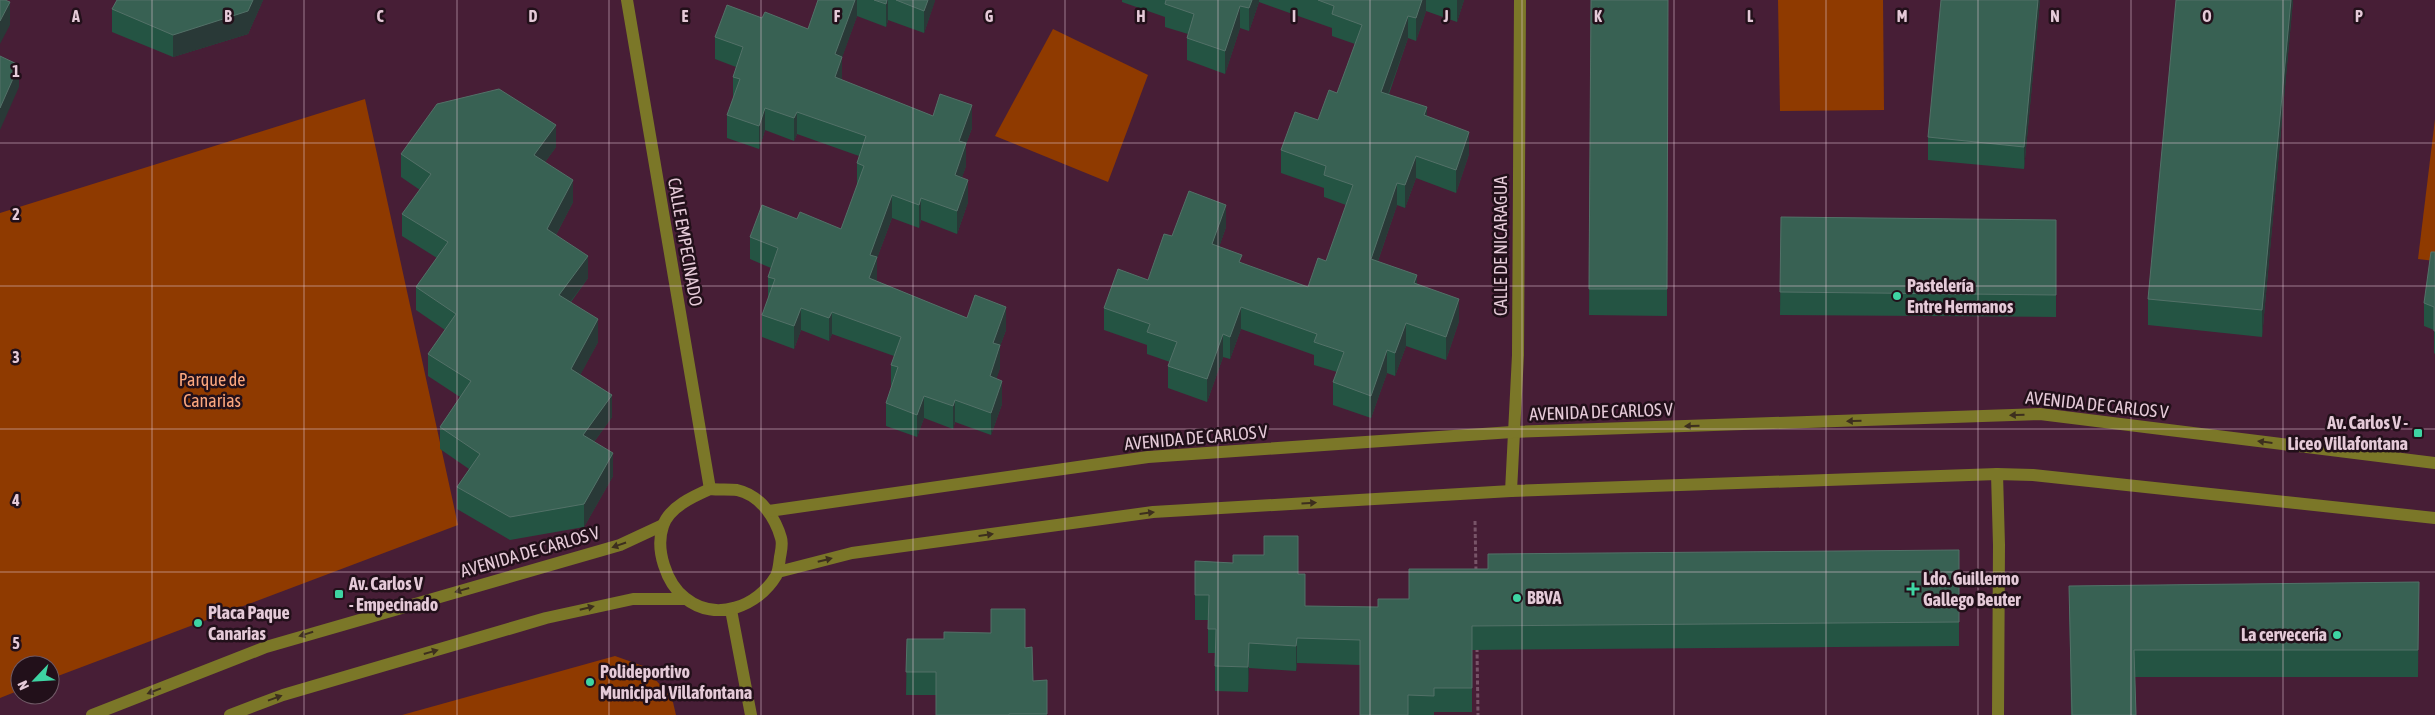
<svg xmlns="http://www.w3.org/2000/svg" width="2435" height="715" font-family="'Asap Condensed',sans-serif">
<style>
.green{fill:#8f3a00}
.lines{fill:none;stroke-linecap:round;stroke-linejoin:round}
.path{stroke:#785468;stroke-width:3;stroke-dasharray:4 2.5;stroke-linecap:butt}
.minor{stroke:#7b7728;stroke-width:12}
.wall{fill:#245443}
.shaded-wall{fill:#293937}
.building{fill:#386153;stroke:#537168}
.oneway{fill:#3d2f1e}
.grid{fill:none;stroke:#e5cad8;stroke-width:1;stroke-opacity:0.55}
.poi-dot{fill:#3ed4a3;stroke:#22101a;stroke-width:2}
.labels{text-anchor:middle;stroke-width:5;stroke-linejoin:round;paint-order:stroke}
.street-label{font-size:18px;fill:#e5cad8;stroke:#22101a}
.poi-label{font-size:18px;font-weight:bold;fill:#e5cad8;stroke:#22101a;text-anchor:start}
.park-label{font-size:18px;fill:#fca77e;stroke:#22101a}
.grid-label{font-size:16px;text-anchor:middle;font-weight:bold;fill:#e5cad8;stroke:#22101a;stroke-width:5;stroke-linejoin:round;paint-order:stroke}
</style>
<rect width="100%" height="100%" fill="#471e36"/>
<g class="green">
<polygon points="1778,0 1883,0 1884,110 1780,111"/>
<polygon points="1053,29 1148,75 1108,182 995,136"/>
<polygon points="365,99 458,525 50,679 50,665 20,665 20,690 0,698 0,213"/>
<polygon points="2435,119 2435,261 2418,259"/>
<polygon points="615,656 643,666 672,698 676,715 402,715"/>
</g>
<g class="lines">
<g class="path">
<polyline points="1475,521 1476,572"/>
<polyline points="1477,648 1478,715"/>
</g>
<g class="minor">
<polyline points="627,0 710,489"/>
<polyline points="1997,474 1999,545 1998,715"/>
<path d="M710,489C719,490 729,489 737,490C760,495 775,517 781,538C783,544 781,551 780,557C779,564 779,570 776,576C758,606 716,623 685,598C666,583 655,549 663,526C669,507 694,496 710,489Z"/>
<polyline points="1511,491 1518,355 1520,0"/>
<polyline points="769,511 1148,457 1512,432 2040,414 2435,463"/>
<polyline points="778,572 852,553 1153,512 1511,491 1997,474 2033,475 2435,518"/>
<polyline points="731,610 751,715"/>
<polyline points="92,715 266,647 620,545 663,525"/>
<polyline points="230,715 283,695 546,618 633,599 685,599"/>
</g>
</g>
<g class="wall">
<polygon points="117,0 263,0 248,34 173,57 112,32 112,9"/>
<polygon points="818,0 935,0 924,33 888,20 886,27 857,16 842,57 842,80 933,116 972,128 966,144 966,166 962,177 968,202 957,234 921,220 919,228 892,218 877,258 876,281 967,318 1006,330 1000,346 1000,368 996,379 1002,404 991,435 955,422 953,429 924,418 917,437 886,426 886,403 891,388 891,365 894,356 832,334 829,341 801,330 794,349 762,337 762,315 768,299 768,277 771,268 750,259 750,237 797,219 841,229 857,186 857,163 859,156 797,134 794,141 765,130 759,149 727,138 727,115 733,99 733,77 736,67 715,59 715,37 762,18 808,29"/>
<polygon points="1122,0 1464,0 1457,22 1426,11 1416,41 1408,38 1389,94 1427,117 1469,154 1456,193 1416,178 1405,208 1397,205 1378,261 1417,284 1459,321 1446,360 1406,346 1395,376 1387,373 1371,418 1333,405 1333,382 1337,372 1314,365 1314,355 1241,329 1230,359 1223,357 1207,402 1168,388 1168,366 1170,362 1147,354 1147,345 1104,330 1104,308 1148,280 1172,236 1226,227 1219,247 1242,263 1308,287 1326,261 1346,205 1324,197 1324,188 1281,173 1281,150 1318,120 1337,93 1355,44 1332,36 1332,28 1259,2 1249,31 1240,28 1225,74 1187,60 1187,38 1188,34 1165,27 1165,17 1122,2"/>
<polygon points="1591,0 1668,0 1667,316 1589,315"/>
<polygon points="2040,0 2024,169 1928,160 1928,137"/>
<polygon points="2293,0 2262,337 2148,325 2148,299"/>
<polygon points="556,147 545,162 573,202 556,235 588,278 571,302 598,342 580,375 612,417 594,442 613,476 584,527 510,540 457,509 457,487 469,469 440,449 440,427 460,397 428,376 428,354 445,330 416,310 416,287 437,258 402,236 402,214 420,190 401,177 401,154"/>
<polygon points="1781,217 2056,220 2056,317 1780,315"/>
<polygon points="2435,252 2435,354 2434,353 2434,330 2424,326 2424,303"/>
<polygon points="1959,550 1959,646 1472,650 1472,712 1434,712 1434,715 1360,715 1360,665 1297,663 1296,671 1249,668 1248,692 1215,691 1215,653 1208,653 1208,620 1195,620 1195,561 1233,563 1298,574 1305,606 1378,607 1409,599 1488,569"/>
<polygon points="2419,582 2418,677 2135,677 2136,715 2071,715 2069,586"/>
<polygon points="991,609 1025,648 1033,681 1047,680 1047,715 936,715 936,695 906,695 907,639 944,639 991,633"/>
</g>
<g class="shaded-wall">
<polygon points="253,0 263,0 248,34 173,57 173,35"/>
<polygon points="855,0 857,0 857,16 835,77 835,54"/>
<polygon points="887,0 888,0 888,20 886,27 886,4"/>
<polygon points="928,0 935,0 935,1 924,33 924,11"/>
<polygon points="1252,0 1259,0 1259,2 1249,31 1249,8"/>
<polygon points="1422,0 1426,0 1426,11 1416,41 1416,18"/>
<polygon points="1457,0 1464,0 1457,22"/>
<polygon points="2038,0 2040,0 2024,169 2024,147"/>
<polygon points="2291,0 2293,0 2262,337 2262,310"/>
<polygon points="10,2 10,25 0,44 0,21"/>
<polygon points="1240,6 1240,28 1225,74 1225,51"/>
<polygon points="1408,16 1408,38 1381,114 1381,92"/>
<polygon points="842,57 842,80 835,77"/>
<polygon points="19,65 19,87 0,130 0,108"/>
<polygon points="972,105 972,128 966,144 966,166 955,197 955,175 959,141"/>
<polygon points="1427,107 1427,130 1424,115"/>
<polygon points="765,108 765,130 759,149 759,126"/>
<polygon points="797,112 797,134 794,141 794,118"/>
<polygon points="556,125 556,147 534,177 534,155"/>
<polygon points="1469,132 1469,154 1456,193 1456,170"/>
<polygon points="1416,156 1416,178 1405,208 1405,185"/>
<polygon points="573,180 573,202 547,252 547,229"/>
<polygon points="968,180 968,202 957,234 957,211"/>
<polygon points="1397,183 1397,205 1371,281 1371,259"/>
<polygon points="892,195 892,218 877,258 877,280 869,300 870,255"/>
<polygon points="921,198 921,220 919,228 919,205"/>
<polygon points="1226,205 1226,227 1212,267 1212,244"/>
<polygon points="588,256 588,278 559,317 559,295"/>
<polygon points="1417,275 1417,297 1414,283"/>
<polygon points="1459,299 1459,321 1446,360 1446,337"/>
<polygon points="1006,307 1006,330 1000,346 1000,368 990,399 990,376 993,343"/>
<polygon points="1241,307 1241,329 1230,359 1230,337"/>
<polygon points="801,308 801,330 794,349 794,326"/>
<polygon points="832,312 832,334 829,341 829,318"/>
<polygon points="598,319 598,342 571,392 571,369"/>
<polygon points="1406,323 1406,346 1395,376 1395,353"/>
<polygon points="1223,334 1223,357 1207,402 1207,379"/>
<polygon points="1387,350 1387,373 1371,418 1371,396"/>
<polygon points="1002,381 1002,404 991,435 991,413"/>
<polygon points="612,395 612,417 583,457 583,435"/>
<polygon points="924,396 924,418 917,437 917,415"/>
<polygon points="955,400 955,422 953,429 953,406"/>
<polygon points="613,453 613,476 584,527 584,504"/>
<polygon points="1297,638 1297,663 1296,671 1296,646"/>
<polygon points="1249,643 1249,668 1248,692 1248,667"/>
</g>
<g class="building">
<polygon points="0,0 5,0 10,2 0,21"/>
<polygon points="117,0 253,0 248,11 173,35 112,9"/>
<polygon points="818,0 855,0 835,54 842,57 835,77 933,116 940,94 972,105 959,141 966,143 955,175 968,180 957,211 921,198 919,205 892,195 870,255 877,257 869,278 967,318 975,295 1006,307 993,343 1000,345 990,376 1002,381 991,413 955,400 953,406 924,396 917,415 886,403 898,367 891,365 901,337 832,312 829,318 801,308 794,326 762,315 775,279 768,277 778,248 750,237 762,205 797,219 800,212 841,229 864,166 857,163 866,136 797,112 794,118 765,108 759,126 727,115 740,79 733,77 743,47 715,37 727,5 762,18 765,12 808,29"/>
<polygon points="874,0 887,0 886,4"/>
<polygon points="896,0 928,0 924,11"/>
<polygon points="1166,0 1252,0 1249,8 1240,6 1225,51 1187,38 1194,14 1165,4"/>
<polygon points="1318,0 1422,0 1416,18 1408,16 1381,92 1427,107 1424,115 1469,132 1456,170 1416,156 1405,185 1397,183 1371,259 1417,275 1414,283 1459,299 1446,337 1406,323 1395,353 1387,350 1371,396 1333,382 1344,352 1314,342 1317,334 1241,307 1230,337 1223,334 1207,379 1168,366 1177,342 1147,332 1150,324 1104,308 1118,269 1148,280 1164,234 1172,236 1189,191 1226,205 1212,244 1242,255 1239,262 1308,287 1318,258 1326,261 1353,185 1324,175 1326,166 1281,150 1295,112 1318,120 1329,90 1337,93 1362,25 1332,14 1334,6"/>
<polygon points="1591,0 1668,0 1667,289 1589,289"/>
<polygon points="1941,0 2038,0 2024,147 1928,137"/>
<polygon points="2176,0 2291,0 2262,310 2148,299"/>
<polygon points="0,56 19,65 0,108"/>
<polygon points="499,89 556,125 534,155 573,180 547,229 588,256 559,295 598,319 571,369 612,395 583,435 613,453 584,504 510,517 457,487 480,454 440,427 471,381 428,354 456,314 416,287 448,242 402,214 431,174 401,154 437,104"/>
<polygon points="1781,217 2056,220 2056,295 1780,292"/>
<polygon points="2431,252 2435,252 2435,331 2434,331 2434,307 2424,303"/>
<polygon points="1264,536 1298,536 1298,574 1305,574 1305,606 1378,607 1378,599 1409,599 1409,569 1488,569 1488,554 1959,550 1959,622 1472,626 1472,688 1434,688 1434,696 1408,695 1408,715 1360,715 1360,640 1297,638 1296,646 1249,643 1248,667 1215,666 1216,629 1208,629 1209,595 1195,595 1195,561 1233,563 1233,555 1264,555"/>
<polygon points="2419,582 2418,650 2134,650 2136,715 2072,715 2069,586"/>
<polygon points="991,609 1025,609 1025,648 1032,647 1033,681 1047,680 1047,714 1009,714 1009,715 936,715 936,672 906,672 907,639 944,639 944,632 991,633"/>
</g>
<defs><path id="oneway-solid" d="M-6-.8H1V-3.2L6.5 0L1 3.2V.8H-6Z" transform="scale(1.25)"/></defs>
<g class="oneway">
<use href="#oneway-solid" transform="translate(2017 415) rotate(178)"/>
<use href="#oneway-solid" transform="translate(1854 421) rotate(178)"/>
<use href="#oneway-solid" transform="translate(1692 426) rotate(178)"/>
<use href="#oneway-solid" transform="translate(2265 442) rotate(-173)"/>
<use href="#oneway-solid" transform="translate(1309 503) rotate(-3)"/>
<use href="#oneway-solid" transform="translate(1147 513) rotate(-7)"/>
<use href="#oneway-solid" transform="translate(986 535) rotate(-8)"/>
<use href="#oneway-solid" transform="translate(619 545) rotate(161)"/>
<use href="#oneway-solid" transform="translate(825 560) rotate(-14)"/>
<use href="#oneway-solid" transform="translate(462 590) rotate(164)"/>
<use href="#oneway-solid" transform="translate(587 608) rotate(-14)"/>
<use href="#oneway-solid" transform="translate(306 634) rotate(163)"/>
<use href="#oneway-solid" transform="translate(431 652) rotate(-16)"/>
<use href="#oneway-solid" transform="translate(154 691) rotate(159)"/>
<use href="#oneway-solid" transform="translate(275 698) rotate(-20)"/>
</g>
<path class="grid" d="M152,0V715M304,0V715M457,0V715M609,0V715M761,0V715M913,0V715M1065,0V715M1218,0V715M1370,0V715M1522,0V715M1674,0V715M1826,0V715M1978,0V715M2131,0V715M2283,0V715M0,143H2435M0,286H2435M0,429H2435M0,572H2435"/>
<g class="poi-dot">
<circle cx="1897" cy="296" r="5"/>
<rect x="2413" y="428" width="10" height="10" rx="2.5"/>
<path d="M1910.5 581.5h5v5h5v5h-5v5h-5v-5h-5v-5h5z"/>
<rect x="334" y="589" width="10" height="10" rx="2.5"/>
<circle cx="1517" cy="598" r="5"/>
<circle cx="198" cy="623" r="5"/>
<circle cx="2337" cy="635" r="5"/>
<circle cx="590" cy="682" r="5"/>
</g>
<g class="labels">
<g class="street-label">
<text transform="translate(685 242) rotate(80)" y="6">CALLE EMPECINADO</text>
<text transform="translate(1501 246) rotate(-90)" y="6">CALLE DE NICARAGUA</text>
<text transform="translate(2097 405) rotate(6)" y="6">AVENIDA DE CARLOS V</text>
<text transform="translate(1601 412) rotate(-2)" y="6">AVENIDA DE CARLOS V</text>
<text transform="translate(1196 438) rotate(-5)" y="6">AVENIDA DE CARLOS V</text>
<text transform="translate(530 552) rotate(-16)" y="6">AVENIDA DE CARLOS V</text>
</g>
<g class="poi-label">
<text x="1907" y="292">Pastelería<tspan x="1907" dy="21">Entre Hermanos</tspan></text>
<text x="2408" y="429" text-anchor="end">Av. Carlos V -<tspan x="2408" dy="21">Liceo Villafontana</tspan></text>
<text x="1923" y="585">Ldo. Guillermo<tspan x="1923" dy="21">Gallego Beuter</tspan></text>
<text x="349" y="590">Av. Carlos V<tspan x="349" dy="21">- Empecinado</tspan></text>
<text x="1527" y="604">BBVA</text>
<text x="208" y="619">Placa Paque<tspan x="208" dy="21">Canarias</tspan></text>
<text x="2327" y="641" text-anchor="end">La cervecería</text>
<text x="600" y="678">Polideportivo<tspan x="600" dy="21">Municipal Villafontana</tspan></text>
</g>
<g class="park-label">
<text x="212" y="386">Parque de<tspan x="212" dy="21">Canarias</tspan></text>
</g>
</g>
<g class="grid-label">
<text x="76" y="22">A</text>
<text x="228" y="22">B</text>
<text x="380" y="22">C</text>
<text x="533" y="22">D</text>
<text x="685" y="22">E</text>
<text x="837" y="22">F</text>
<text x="989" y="22">G</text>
<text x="1141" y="22">H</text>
<text x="1294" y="22">I</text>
<text x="1446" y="22">J</text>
<text x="1598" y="22">K</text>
<text x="1750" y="22">L</text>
<text x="1902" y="22">M</text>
<text x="2055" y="22">N</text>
<text x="2207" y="22">O</text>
<text x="2359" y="22">P</text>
<text x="16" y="77">1</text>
<text x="16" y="220">2</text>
<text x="16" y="363">3</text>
<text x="16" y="506">4</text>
<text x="16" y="649">5</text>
</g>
<g transform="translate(35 680) rotate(245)"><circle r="24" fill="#22101a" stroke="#705a66"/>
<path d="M0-4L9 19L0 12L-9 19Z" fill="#3ed4a3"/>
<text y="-8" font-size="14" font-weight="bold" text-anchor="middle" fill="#e5cad8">N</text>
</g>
</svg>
